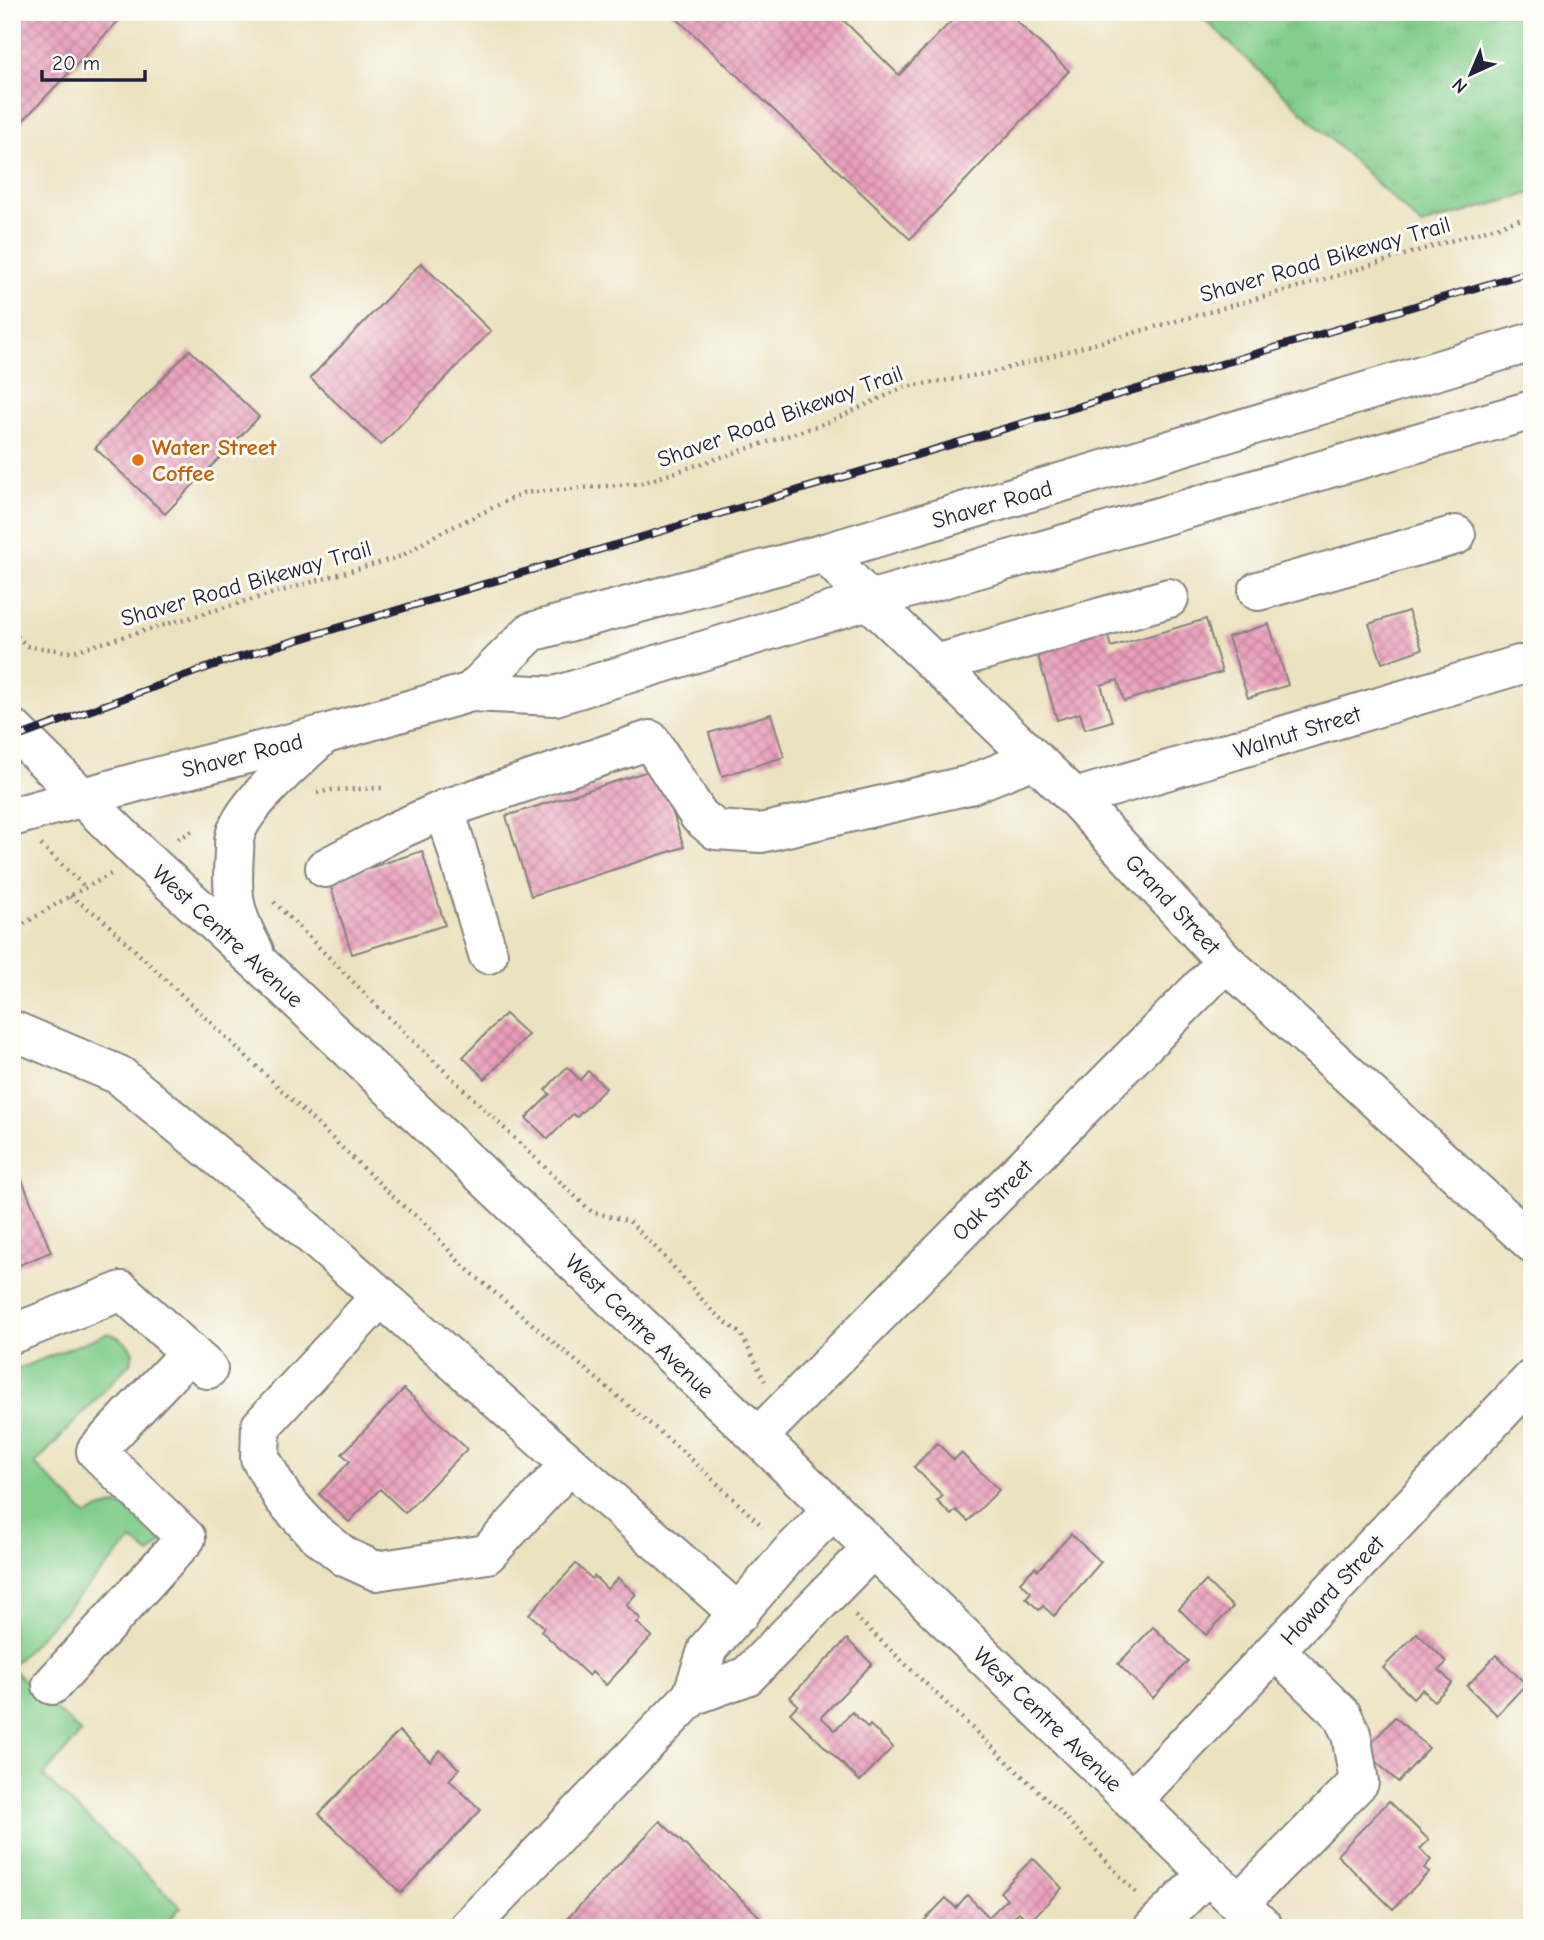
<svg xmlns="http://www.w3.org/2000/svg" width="1544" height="1940" font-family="'Comic Neue',sans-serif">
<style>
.grass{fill:#82ce8b;stroke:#527863;stroke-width:2}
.park{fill:url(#park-tufts);stroke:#527863;stroke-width:2}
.building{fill:url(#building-cross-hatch)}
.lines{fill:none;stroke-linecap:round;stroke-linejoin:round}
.minor-casing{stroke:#86827e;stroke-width:42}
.major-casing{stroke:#86827e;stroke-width:42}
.path{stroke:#86827e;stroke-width:4.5;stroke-dasharray:2 5;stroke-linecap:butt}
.minor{stroke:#fff;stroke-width:38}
.major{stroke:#fff;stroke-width:38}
.rail-casing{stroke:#22223b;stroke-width:8}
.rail{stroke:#fdfcf7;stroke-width:5;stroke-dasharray:16;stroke-linecap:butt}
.food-dot{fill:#e8710a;stroke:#fdfcf7;stroke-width:2.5}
.labels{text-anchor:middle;stroke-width:6;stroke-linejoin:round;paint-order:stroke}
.street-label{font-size:23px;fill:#22223b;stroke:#fdfcf7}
.food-label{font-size:23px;font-weight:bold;fill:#c56008;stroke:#fdfcf7;text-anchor:start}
</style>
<defs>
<pattern id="park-tufts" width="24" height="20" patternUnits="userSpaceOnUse" patternTransform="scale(1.75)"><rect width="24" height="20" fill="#82ce8b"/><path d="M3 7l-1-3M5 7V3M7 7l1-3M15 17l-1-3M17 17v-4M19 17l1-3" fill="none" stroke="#70b179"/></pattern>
<pattern id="building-cross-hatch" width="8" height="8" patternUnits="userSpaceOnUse" patternTransform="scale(1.75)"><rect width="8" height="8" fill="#ea9dbb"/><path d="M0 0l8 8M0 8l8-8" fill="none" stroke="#bd8099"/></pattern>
</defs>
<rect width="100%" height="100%" fill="#fdfcf7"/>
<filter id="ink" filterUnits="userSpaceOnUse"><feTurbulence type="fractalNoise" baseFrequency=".0143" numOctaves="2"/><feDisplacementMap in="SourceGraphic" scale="14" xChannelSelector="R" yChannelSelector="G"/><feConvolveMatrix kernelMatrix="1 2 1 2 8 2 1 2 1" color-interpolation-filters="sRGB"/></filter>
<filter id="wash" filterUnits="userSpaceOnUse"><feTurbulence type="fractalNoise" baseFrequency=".00686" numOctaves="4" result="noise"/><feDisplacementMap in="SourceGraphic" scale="28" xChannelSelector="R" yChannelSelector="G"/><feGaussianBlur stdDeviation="1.57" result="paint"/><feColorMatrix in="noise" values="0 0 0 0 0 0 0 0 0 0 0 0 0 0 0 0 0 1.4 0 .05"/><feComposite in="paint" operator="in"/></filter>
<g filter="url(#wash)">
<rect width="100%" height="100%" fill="#ebe2c0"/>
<g class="grass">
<path d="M108,1333C120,1337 126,1341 133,1352L131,1362L35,1464L87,1516C125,1492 138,1512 166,1538L150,1554L132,1540L12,1666V1371Z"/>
<polygon points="12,1669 81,1733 43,1776 181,1907 162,1928 12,1928"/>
</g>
<polygon class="park" points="1197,12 1532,12 1532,193 1421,225"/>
<g id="blocks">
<g class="building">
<polygon points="12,12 127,12 12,132"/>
<polygon points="670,12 835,12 899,75 960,12 1007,12 1069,71 910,239"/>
<polygon points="421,263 491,331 381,445 310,378"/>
<polygon points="190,350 259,417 165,514 95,448"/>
<polygon points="1408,611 1422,649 1382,663 1369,624"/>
<polygon points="1206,619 1222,672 1124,701 1118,680 1101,685 1112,721 1085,729 1080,713 1057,720 1035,646 1103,621 1111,647"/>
<polygon points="1269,624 1288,685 1248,698 1228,637"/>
<polygon points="771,714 784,757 722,776 709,733"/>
<polygon points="658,768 684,847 531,896 506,816"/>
<polygon points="422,851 445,925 352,954 329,881"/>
<polygon points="505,1014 528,1035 485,1079 463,1057"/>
<polygon points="567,1067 580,1080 588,1071 606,1088 577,1117 573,1114 548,1139 526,1118 550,1094 545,1090"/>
<polygon points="12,1155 51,1252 12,1268"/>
<polygon points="404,1389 467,1449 405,1513 380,1489 349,1522 319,1494 350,1461 342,1454"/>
<polygon points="937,1443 954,1460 961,1453 999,1490 968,1521 956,1510 951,1515 937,1501 943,1496 914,1467"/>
<polygon points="1071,1534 1101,1562 1054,1616 1043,1606 1039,1610 1026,1598 1031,1592 1020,1582 1035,1567 1038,1570"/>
<polygon points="576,1564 592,1579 594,1576 607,1589 618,1578 636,1594 626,1605 641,1619 637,1623 652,1636 606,1685 592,1672 589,1676 541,1631 544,1627 529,1614"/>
<polygon points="1206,1581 1233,1607 1206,1635 1179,1609"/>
<polygon points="1153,1627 1188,1661 1153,1698 1118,1664"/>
<polygon points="1417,1633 1447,1662 1439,1670 1452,1683 1434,1701 1422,1689 1413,1698 1383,1668"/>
<polygon points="847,1639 872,1664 821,1717 835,1730 852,1712 868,1728 870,1725 893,1747 860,1781 790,1713 798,1705 790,1697"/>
<polygon points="1496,1655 1526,1684 1497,1715 1467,1686"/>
<polygon points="1395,1717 1429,1748 1398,1782 1364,1751"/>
<polygon points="399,1731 430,1761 440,1750 459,1769 449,1780 481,1810 401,1893 319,1814"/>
<polygon points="1389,1801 1429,1840 1420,1849 1431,1860 1424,1868 1429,1872 1393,1909 1337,1855"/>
<polygon points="660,1821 761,1918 752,1928 564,1928 561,1925"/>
<polygon points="1033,1858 1062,1888 1029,1922 1019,1912 1003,1928 922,1928 920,1925 946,1898 956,1908 967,1895 989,1917 1007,1899 1000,1892"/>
</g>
</g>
</g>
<g filter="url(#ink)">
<use href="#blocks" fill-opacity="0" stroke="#86827e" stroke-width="2"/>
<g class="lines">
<g class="minor-casing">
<g id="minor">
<polyline points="825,553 869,600 1075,798 1226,962 1532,1243"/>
<polyline points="1258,591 1456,535"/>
<polyline points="936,664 1169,598"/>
<polyline points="1075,798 1519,665"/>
<polyline points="445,809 488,954"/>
<polyline points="325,868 396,831 445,809 650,740 699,816 716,830 761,833 969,785 1034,759"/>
<polyline points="12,1030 119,1075 292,1218 739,1614"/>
<polyline points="381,1296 261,1426 260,1458 283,1498 313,1531 345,1557 376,1571 487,1554 570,1464"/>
<polyline points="12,1334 122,1291 208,1369"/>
<polyline points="758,1437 1226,962"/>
<polyline points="52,1685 186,1538 96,1451 190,1352"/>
<polyline points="692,1696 708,1648 790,1553 833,1510"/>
<polyline points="1132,1801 1532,1379"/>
<polyline points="1239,1903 1359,1782 1351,1734 1342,1715 1275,1650"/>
<polyline points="468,1928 692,1696 747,1676 872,1549"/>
<polyline points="1153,1928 1208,1874"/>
</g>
</g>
<g class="major-casing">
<g id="major">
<polyline points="471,692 531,632 825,553 1532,342"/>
<polyline points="12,728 142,856 262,966 758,1437 1264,1928"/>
<polyline points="12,817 141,781 322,735 471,692 555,696 869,600 1532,410"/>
<path d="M254,951C233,912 231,897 234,852C235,847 233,841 235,836C242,806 297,760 320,738"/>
</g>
</g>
<g class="path">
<polyline points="12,631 27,646 71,652 402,556 436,535 523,493 642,483 826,423 905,387 990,373 1316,282 1532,216"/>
<polyline points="317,793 332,790 382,788"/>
<polyline points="178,839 196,829"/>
<polyline points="41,845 86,888"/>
<polyline points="70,896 100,917 402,1205 424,1222 461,1264 687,1455 763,1527"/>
<polyline points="274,902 379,1008 579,1200 592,1212 629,1221 662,1254 713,1312 741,1334 765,1381"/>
<polyline points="12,931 70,896 111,874"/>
<polyline points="855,1616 1060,1812 1138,1895"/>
</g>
<use href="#minor" class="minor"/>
<use href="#major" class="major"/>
<g class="rail-casing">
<polyline id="rail" points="12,739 217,664 1532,271"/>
</g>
<use href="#rail" class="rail"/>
</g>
</g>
<circle class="food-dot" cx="138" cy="460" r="7"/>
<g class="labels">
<g class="street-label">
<text transform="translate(1325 259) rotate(-16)" y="8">Shaver Road Bikeway Trail</text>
<text transform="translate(780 416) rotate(-20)" y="8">Shaver Road Bikeway Trail</text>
<text transform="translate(992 504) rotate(-16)" y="8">Shaver Road</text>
<text transform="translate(246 583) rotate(-16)" y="8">Shaver Road Bikeway Trail</text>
<text transform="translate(1297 732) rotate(-17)" y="8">Walnut Street</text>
<text transform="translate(242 755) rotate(-14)" y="8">Shaver Road</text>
<text transform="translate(1173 904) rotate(47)" y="8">Grand Street</text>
<text transform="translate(228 936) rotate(43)" y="8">West Centre Avenue</text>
<text transform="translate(992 1200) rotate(-45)" y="8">Oak Street</text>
<text transform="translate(640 1326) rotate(44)" y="8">West Centre Avenue</text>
<text transform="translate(1332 1590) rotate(-47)" y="8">Howard Street</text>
<text transform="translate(1048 1719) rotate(44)" y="8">West Centre Avenue</text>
</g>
<g class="food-label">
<text x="152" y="455">Water Street<tspan x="152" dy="26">Coffee</tspan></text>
</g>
</g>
<rect width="1544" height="1940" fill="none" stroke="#fdfcf7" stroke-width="42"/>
<g transform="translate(1471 74) rotate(224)" stroke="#fdfcf7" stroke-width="5" paint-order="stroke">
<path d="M0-5L12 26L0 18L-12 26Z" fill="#22223b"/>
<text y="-10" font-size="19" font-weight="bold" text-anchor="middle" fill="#22223b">N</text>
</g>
<path d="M42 70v10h103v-10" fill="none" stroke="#22223b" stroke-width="3.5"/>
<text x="52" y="70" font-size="21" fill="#22223b" stroke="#fdfcf7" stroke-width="5" paint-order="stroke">20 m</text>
</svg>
